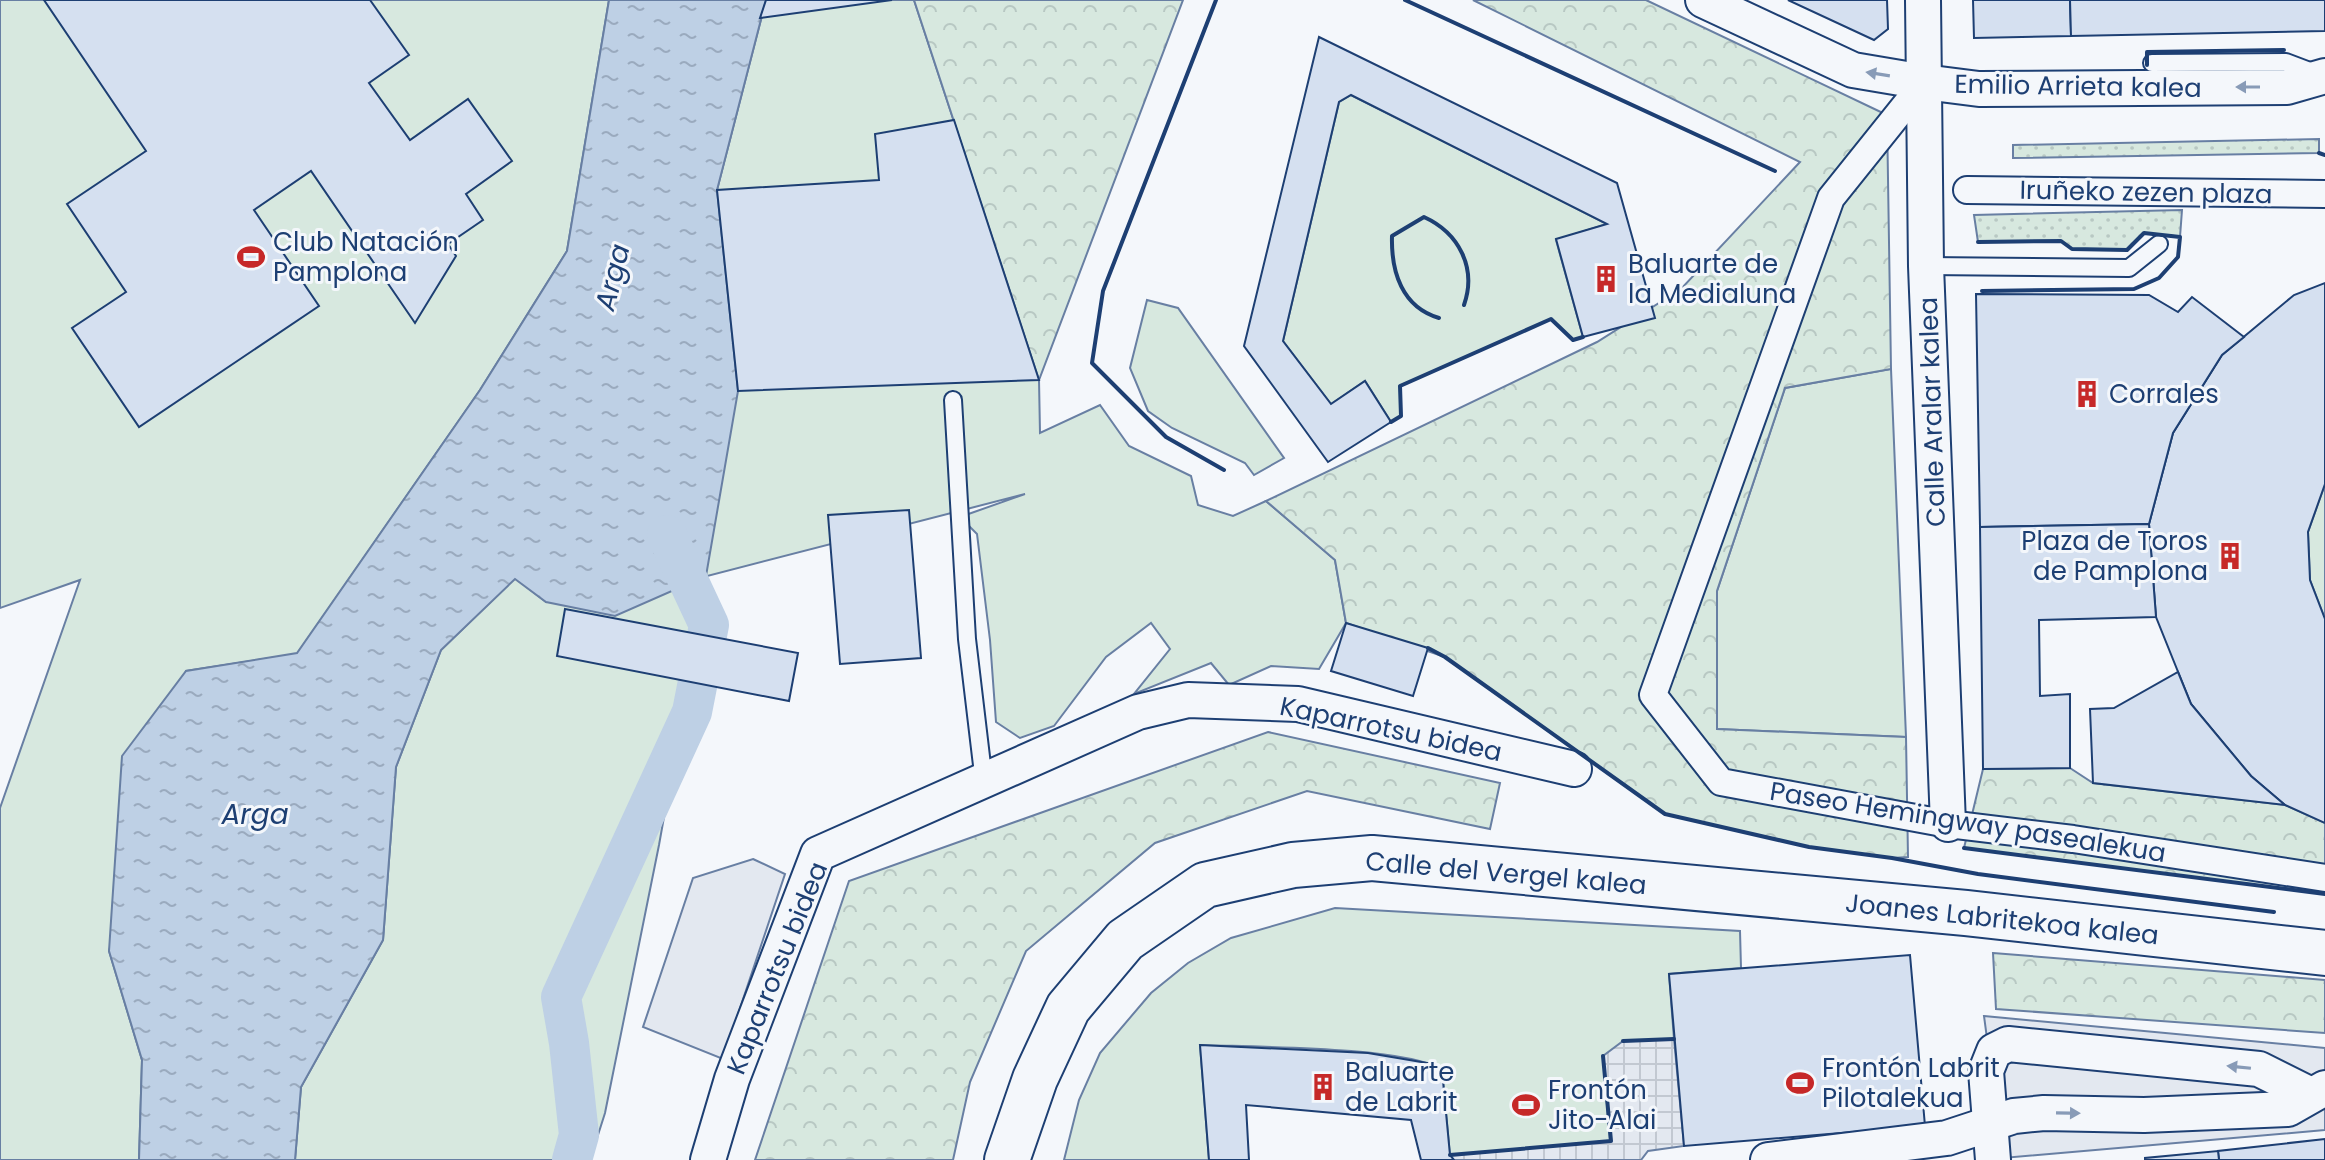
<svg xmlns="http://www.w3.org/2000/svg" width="2325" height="1160" font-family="Poppins,sans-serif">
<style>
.green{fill:#d7e8df;stroke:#687fa3;stroke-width:2}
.forest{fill:url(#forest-crowns);stroke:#687fa3;stroke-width:2}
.garden{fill:url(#garden-dots);stroke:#687fa3;stroke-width:2}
.parking{fill:#e3e8f0;stroke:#687fa3;stroke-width:2}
.plaza{fill:url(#plaza-grid);stroke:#687fa3;stroke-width:2}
.water{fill:url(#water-ripples);stroke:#687fa3;stroke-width:2}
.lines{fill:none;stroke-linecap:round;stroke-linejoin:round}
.canal{stroke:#bed0e5;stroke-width:40}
.building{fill:#d5e0f0;stroke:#1d3f73;stroke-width:2}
.service-casing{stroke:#1d3f73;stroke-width:20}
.pedestrian-casing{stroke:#1d3f73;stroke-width:30}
.minor-casing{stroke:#1d3f73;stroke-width:38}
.secondary-casing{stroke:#1d3f73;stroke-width:48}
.service{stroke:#f4f7fb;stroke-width:16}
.pedestrian{stroke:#f4f7fb;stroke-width:26}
.minor{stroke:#f4f7fb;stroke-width:34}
.secondary{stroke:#f4f7fb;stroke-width:44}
.wall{stroke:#1d3f73;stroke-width:4}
.oneway{fill:#889bb7}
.labels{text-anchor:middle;stroke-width:6;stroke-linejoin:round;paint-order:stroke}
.street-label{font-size:26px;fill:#1d3f73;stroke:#f4f7fb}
.poi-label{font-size:26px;fill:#1d3f73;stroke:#f4f7fb;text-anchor:start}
.water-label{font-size:28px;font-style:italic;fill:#1d3f73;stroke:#f4f7fb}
</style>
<defs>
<pattern id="forest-crowns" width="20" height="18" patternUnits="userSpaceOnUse" patternTransform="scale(2)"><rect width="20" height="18" fill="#d7e8df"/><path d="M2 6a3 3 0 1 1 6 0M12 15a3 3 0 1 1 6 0" fill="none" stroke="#b8c8c3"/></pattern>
<pattern id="garden-dots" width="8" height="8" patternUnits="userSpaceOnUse" patternTransform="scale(2)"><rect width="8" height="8" fill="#d7e8df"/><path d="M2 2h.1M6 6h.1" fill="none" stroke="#b8c8c3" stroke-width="1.8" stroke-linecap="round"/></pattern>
<pattern id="plaza-grid" width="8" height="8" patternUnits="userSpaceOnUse" patternTransform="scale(2)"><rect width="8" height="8" fill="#e3e8f0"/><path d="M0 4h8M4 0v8" fill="none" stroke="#c2c8d1"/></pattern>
<pattern id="water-ripples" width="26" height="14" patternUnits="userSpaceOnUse" patternTransform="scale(2)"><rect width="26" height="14" fill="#bed0e5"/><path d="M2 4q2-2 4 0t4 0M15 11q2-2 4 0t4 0" fill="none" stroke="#9aaabe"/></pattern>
</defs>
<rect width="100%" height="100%" fill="#f4f7fb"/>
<g class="green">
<polygon points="0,0 609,0 567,251 480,390 297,654 186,671 109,951 142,1060 139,1160 0,1160 0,808 80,580 0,608"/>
<polygon points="766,0 914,0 1039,380 1040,433 1100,405 1129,446 1191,476 1198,505 1233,516 1266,501 1335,560 1346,623 1319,669 1271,666 1229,685 1211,663 1134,694 1170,649 1151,623 1106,657 1054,726 1020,738 996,722 990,640 977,534 960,517 1025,494 707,576 659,845 605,1113 590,1160 295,1160 301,1087 383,940 396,767 441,650 515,578 546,602 738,391 717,190"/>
<polygon points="1351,95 1607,224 1556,240 1583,337 1573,340 1551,319 1400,386 1401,416 1391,422 1365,381 1331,404 1283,341 1339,102"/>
<polygon points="1147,300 1178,308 1284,458 1254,475 1245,463 1172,428 1148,411 1130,368"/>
<polygon points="1891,369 1906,737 1717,729 1717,591 1785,388"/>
<polygon points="2325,484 2325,619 2310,580 2308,532"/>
<path d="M1335,908L1740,931L1741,968L1669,974L1674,1039L1624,1041L1611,1141L1450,1155L1442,1070C1408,1046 1249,1047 1200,1045L1209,1160H1064L1079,1100L1100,1053L1151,993L1188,963L1231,938Z"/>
</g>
<g class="forest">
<polygon points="914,0 1183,0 1039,380"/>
<polygon points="1473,0 1646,0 1887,115 1891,369 1785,388 1717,591 1717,729 1906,737 1908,857 1892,858 1809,847 1665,814 1445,657 1346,623 1335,560 1266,501 1597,342 1681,289 1800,162"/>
<polygon points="1268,732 1500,783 1490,829 1307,791 1155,843 1026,951 970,1082 953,1160 755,1160 849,881"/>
<polygon points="2070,768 2093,783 2285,805 2325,823 2325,894 1964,848 1983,769"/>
<polygon points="1993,953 2325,980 2325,1033 1996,1009"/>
</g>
<g class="garden">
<polygon points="2319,139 2319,153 2013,158 2013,145"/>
<polygon points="2182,210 2180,237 2144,233 2127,250 2072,249 2061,241 1978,242 1974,215"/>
</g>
<g class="parking">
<polygon points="753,859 785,874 723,1059 643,1027 693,878"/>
<polygon points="1984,1016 2325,1048 2325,1130 2003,1158"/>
</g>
<polygon class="plaza" points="1674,1039 1684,1146 1648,1151 1641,1160 1454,1160 1450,1155 1610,1141 1603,1056 1623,1041"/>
<polygon class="water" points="609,0 766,0 717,190 738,391 706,576 615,616 546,602 515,579 441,650 396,767 383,940 301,1087 295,1160 139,1160 142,1060 109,951 122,756 186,671 297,653 480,390 567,251"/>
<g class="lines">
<polyline class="canal" points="572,1160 579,1135 569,1043 561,997 692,712 709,625 667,535"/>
</g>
<g class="building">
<polygon points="44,0 370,0 409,55 369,83 410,140 468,99 512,161 466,194 483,220 448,244 456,256 415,323 311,171 254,210 319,306 139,427 72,328 126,292 67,204 146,151"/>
<polygon points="766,0 892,0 760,18"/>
<polygon points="1788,0 1887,0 1888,29 1874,40"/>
<polygon points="1973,0 2070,0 2071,36 1974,38"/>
<polygon points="2070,0 2325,0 2325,31 2071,36"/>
<polygon points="1319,37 1617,183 1655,318 1583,337 1556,239 1607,224 1351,95 1339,102 1283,341 1331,404 1365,381 1391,422 1328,462 1244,346"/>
<polygon points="954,120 1039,380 738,391 717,190 879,180 875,134"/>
<polygon points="2325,283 2325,484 2308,532 2310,580 2325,619 2325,823 2285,805 2251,776 2191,704 2156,617 2149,524 2173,433 2222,355 2294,295"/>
<polygon points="1976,294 2149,295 2178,312 2192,297 2244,337 2222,355 2173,433 2149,524 1980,527"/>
<polygon points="909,510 921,658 840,664 828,515"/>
<polygon points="2149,524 2156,617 2039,620 2040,696 2070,694 2070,768 1983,769 1980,527"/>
<polygon points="565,609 798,653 789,701 557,656"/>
<polygon points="1346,623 1428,648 1413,696 1331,671"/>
<polygon points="2178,672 2191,704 2251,776 2285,805 2093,783 2090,709 2114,708"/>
<polygon points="1910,955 1925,1126 1684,1146 1669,974"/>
<polygon points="1200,1045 1368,1053 1433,1064 1442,1070 1450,1155 1454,1160 1421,1160 1411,1120 1246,1105 1249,1160 1209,1160"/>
<polygon points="2325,1139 2325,1160 2219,1160 2218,1151"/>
<polygon points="2218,1151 2219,1160 2145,1160 2145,1158"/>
</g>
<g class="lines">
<g class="service-casing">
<g id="service">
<polyline points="2152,63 2286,62 2315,73"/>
<polyline points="1926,266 2129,268 2159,244"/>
<polyline points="953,400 967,639 984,782"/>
</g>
</g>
<g class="pedestrian-casing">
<g id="pedestrian">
<polyline points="1924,82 1831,198 1653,695 1721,782 1948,824 2073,839 2325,878"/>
<polyline points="1967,190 2325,194"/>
</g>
</g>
<g class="minor-casing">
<g id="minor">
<polyline points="1703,0 1853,70 1924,82 1979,89 2287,87 2325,76"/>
<polyline points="1923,0 1926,266 1948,824"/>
<polyline points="708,1160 732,1079 818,854 1138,712 1188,700 1298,704 1574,769"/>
<polyline points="1768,1160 1947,1138 2014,1116 2044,1113 2144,1115 2288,1109 2325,1088"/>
<polyline points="1993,1160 1986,1071 1994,1051 2008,1044 2259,1069 2311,1095"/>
</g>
</g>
<g class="secondary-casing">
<polyline id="secondary" points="1007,1160 1035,1079 1068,1008 1125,940 1205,885 1293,865 1372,858 1966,913 2325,953"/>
</g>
<use href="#service" class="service"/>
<use href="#pedestrian" class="pedestrian"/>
<use href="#minor" class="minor"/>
<use href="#secondary" class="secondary"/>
<g class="wall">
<polyline points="1216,0 1103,291 1092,363 1166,437 1224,470"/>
<polyline points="1405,0 1775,171"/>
<polyline points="2147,65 2147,52 2284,50"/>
<polyline points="2319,153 2325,155"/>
<polyline points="1978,242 2061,241 2072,249 2127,250 2144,233 2180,237 2178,257 2159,278 2134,289 1982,291"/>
<path d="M1439,318C1402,307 1391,272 1392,236L1424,217C1459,233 1477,268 1464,305"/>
<polyline points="1391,422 1401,416 1400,386 1551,319 1573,340 1583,337"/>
<polyline points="1428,648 1445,657 1665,814 1809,847 1892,858 1978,874 2274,912"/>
<polyline points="1964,848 2325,894"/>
<polyline points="1623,1041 1674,1039"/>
<polyline points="1450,1155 1611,1141 1603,1056"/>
</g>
</g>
<defs><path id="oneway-solid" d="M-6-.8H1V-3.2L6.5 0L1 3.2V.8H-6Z" transform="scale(2)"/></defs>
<g class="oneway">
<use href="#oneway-solid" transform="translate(1878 74) rotate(-171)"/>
<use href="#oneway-solid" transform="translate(2248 87) rotate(180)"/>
<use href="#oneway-solid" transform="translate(2239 1067) rotate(-174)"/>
<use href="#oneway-solid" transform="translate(2068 1113) rotate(1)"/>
</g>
<defs>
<g id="stadium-bare" transform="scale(2.16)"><path d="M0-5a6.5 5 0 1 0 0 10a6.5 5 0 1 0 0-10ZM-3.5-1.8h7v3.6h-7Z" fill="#c62828" stroke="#f4f7fb" stroke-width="2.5" paint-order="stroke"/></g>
<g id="building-bare" transform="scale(2.16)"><path d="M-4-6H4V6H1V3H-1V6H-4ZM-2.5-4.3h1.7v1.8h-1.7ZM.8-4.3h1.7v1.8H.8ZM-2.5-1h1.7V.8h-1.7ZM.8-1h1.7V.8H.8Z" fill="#c62828" stroke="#f4f7fb" stroke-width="2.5" paint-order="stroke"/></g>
</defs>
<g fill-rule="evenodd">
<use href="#stadium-bare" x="251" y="257"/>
<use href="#building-bare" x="1606" y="279"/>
<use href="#building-bare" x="2087" y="394"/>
<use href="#building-bare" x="2230" y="556"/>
<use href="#stadium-bare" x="1800" y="1083"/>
<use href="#building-bare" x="1323" y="1087"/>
<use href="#stadium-bare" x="1526" y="1105"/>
</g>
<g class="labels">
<g class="street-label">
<text transform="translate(2078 86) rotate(1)" y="9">Emilio Arrieta kalea</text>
<text transform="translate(2146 192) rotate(1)" y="9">Iruñeko zezen plaza</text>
<text transform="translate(1932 412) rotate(-92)" y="9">Calle Aralar kalea</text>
<text transform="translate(1391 729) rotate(12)" y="9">Kaparrotsu bidea</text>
<text transform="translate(1968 822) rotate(9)" y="9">Paseo Hemingway pasealekua</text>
<text transform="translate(1506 873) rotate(5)" y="9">Calle del Vergel kalea</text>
<text transform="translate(2002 919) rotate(6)" y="9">Joanes Labritekoa kalea</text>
<text transform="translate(777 968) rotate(-68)" y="9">Kaparrotsu bidea</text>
</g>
<g class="poi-label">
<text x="273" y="251">Club Natación<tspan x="273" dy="30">Pamplona</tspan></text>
<text x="1628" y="273">Baluarte de<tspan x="1628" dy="30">la Medialuna</tspan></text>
<text x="2109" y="403">Corrales</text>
<text x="2208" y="550" text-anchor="end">Plaza de Toros<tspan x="2208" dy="30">de Pamplona</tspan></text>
<text x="1822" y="1077">Frontón Labrit<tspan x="1822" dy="30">Pilotalekua</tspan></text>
<text x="1345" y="1081">Baluarte<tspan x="1345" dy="30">de Labrit</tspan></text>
<text x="1548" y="1099">Frontón<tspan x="1548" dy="30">Jito-Alai</tspan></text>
</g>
<g class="water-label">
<text transform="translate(612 277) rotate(-76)" y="10">Arga</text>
<text x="255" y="824">Arga</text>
</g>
</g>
</svg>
